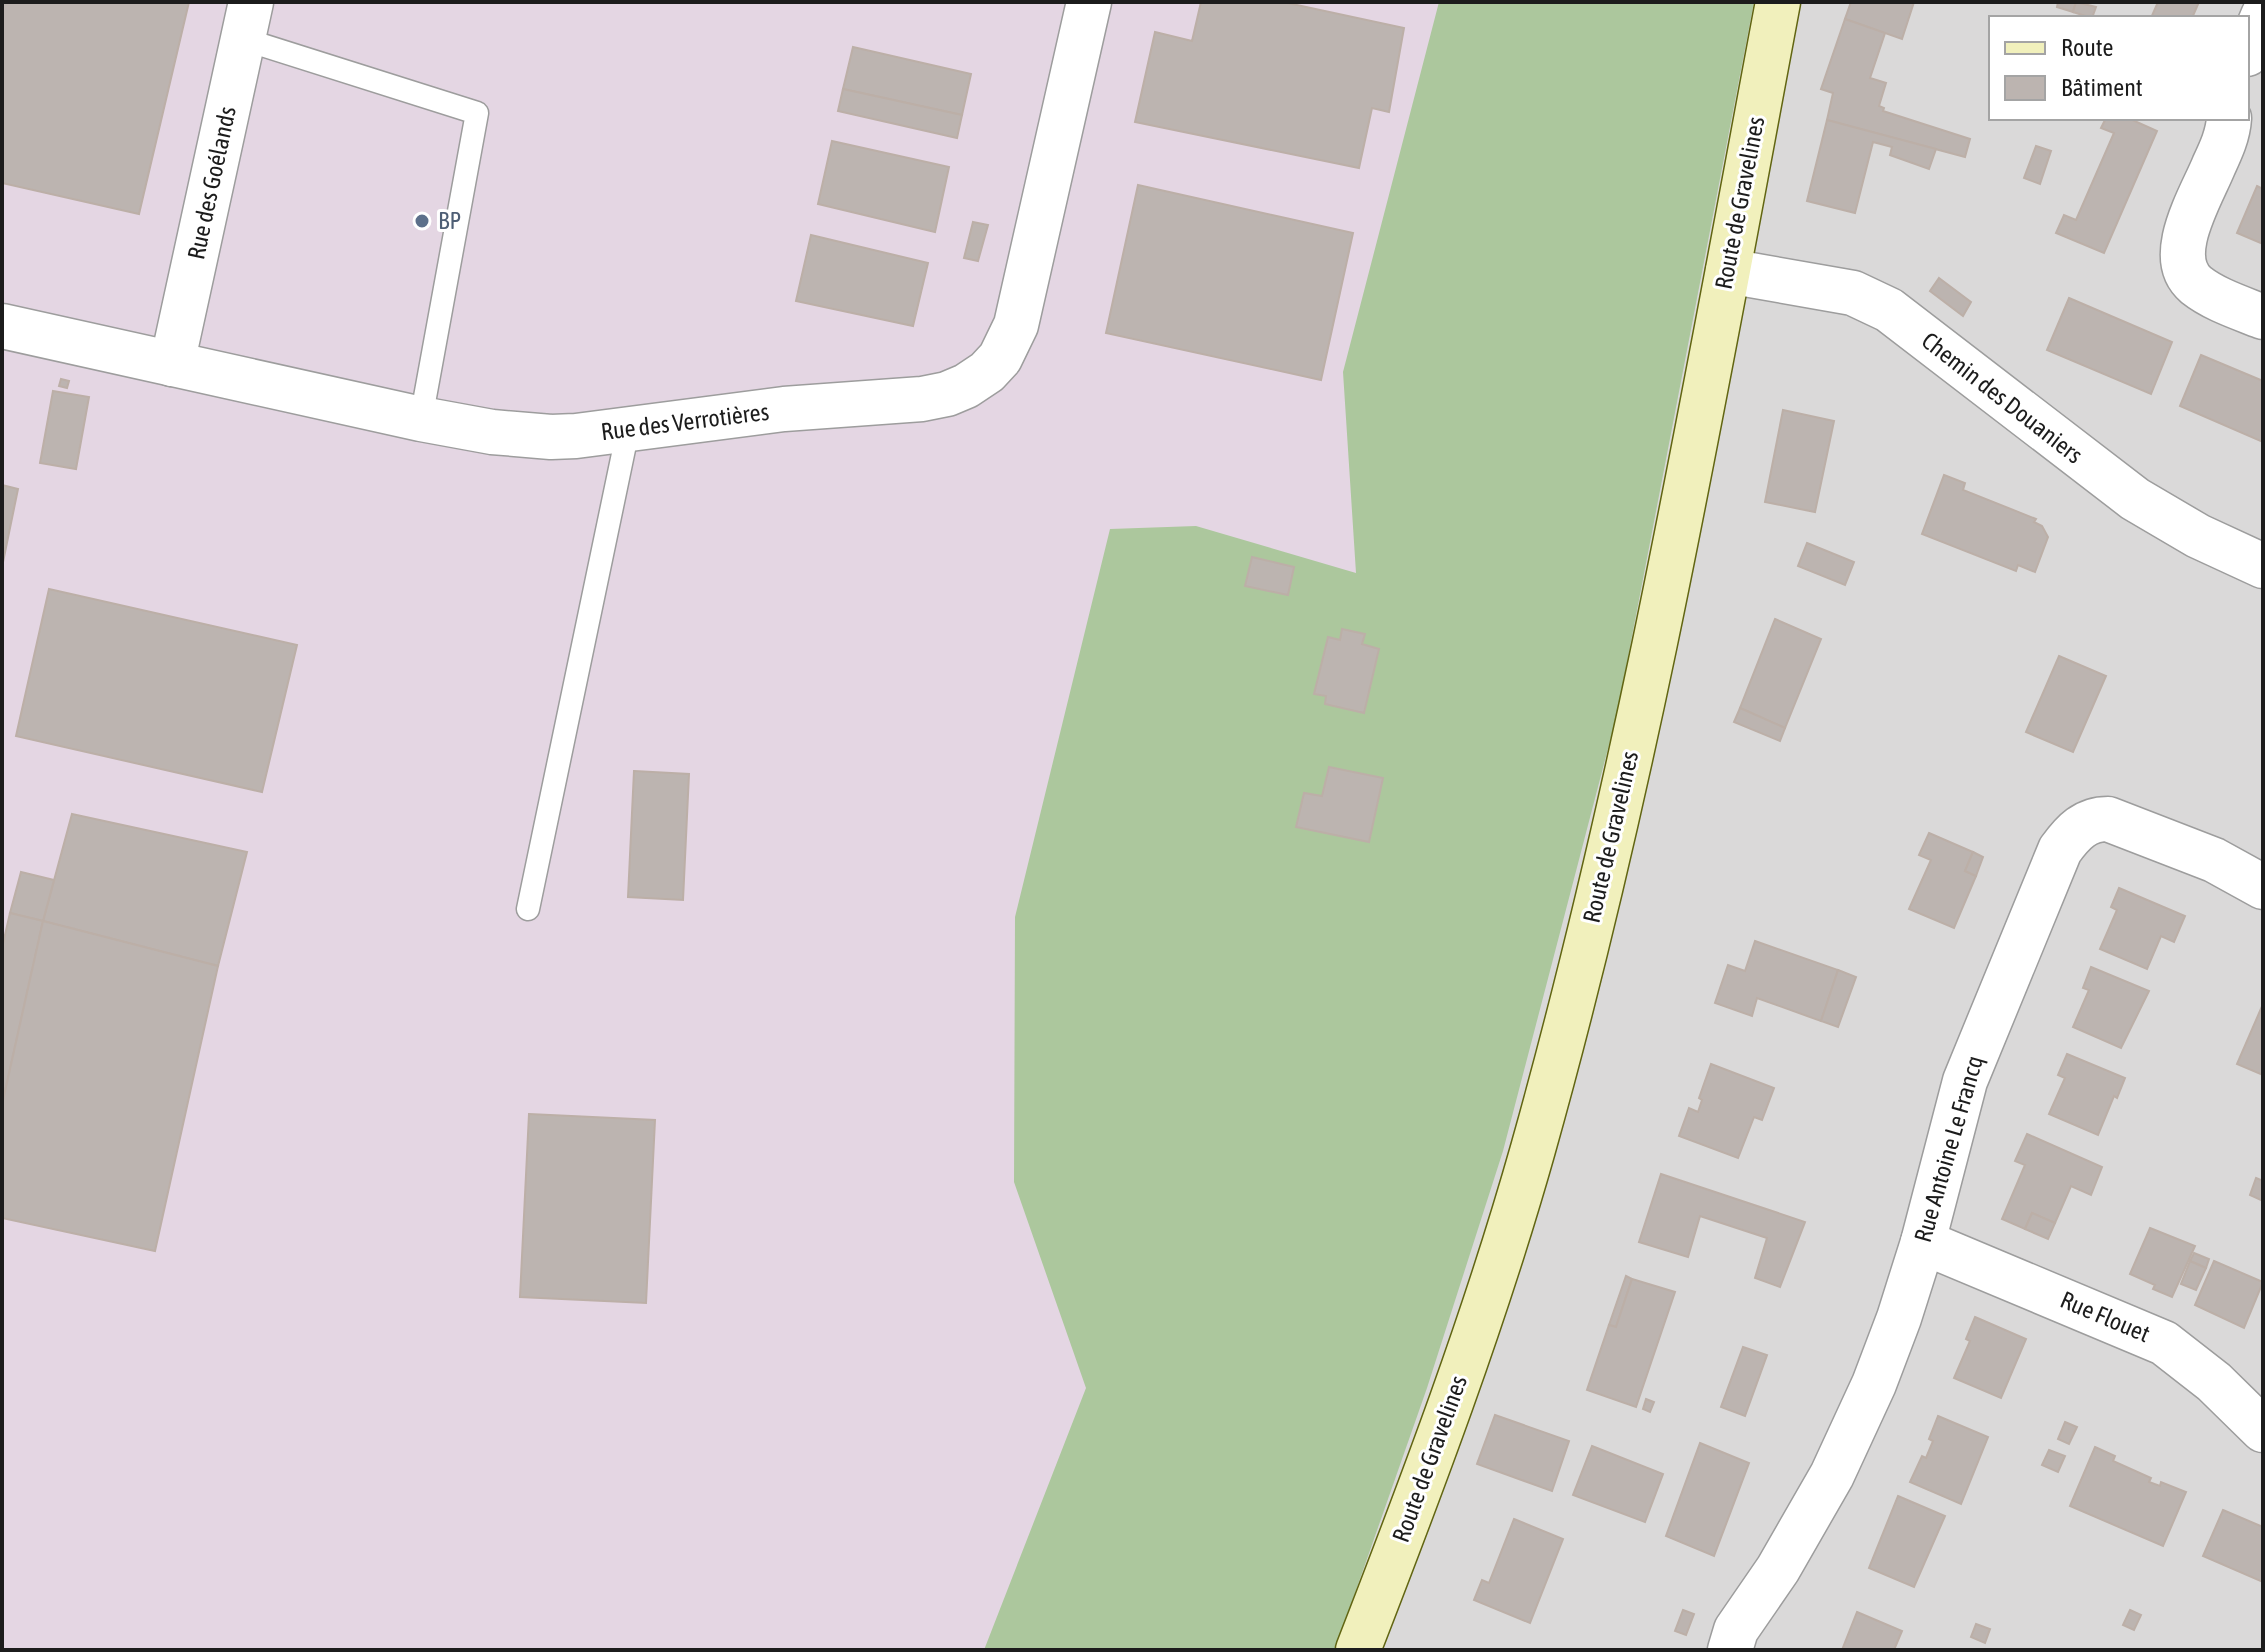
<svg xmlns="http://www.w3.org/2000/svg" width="2265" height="1652" font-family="'Asap Condensed',sans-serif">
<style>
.residential{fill:#dad9d9;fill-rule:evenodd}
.industrial{fill:#e4d6e3}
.forest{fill:#acc79d}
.building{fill:#bcb4b0;stroke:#bcafa7;stroke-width:2}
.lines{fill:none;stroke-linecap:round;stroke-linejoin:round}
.service-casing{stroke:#9d9d9d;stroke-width:25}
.minor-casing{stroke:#9d9d9d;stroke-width:47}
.secondary-casing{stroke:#616512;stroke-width:47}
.service{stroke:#fff;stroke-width:22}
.minor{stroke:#fff;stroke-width:44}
.secondary{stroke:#f1f0bc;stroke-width:44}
.service-dot{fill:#5c6f8a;stroke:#fff;stroke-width:3}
.labels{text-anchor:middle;stroke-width:6;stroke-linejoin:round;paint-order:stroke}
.street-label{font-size:24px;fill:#1c1c1c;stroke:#fff}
.service-label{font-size:24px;fill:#4e5e75;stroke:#fff;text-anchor:start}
</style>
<rect width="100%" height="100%" fill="#ece9e3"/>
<path class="residential" d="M1728,2H2263V1650H1284ZM1991,18H2247V118H1991Z"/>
<polygon class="industrial" points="2,2 1728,2 1284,1650 2,1650"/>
<polygon class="forest" points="1439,2 1754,2 1617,714 1503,1151 1427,1388 1335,1650 984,1650 1086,1388 1014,1182 1015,917 1110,529 1196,526 1356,573 1343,372"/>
<g class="building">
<polygon points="2,2 189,2 139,214 2,183"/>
<polygon points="1201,2 1283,2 1404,28 1389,112 1372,108 1359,168 1135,122 1155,32 1192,41"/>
<polygon points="1851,2 1914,2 1902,39 1845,19"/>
<polygon points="2058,2 2076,2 2073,12 2057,7"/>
<polygon points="2076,2 2096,7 2092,18 2073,12"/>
<polygon points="2158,2 2199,2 2192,18 2151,18"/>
<polygon points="1845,19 1885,33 1870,78 1886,83 1879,106 1884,108 1883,111 1970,139 1965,157 1827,120 1833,93 1821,89"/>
<polygon points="853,47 971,74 962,115 843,89"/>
<polygon points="843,89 962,115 957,138 838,111"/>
<polygon points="2106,118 2128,118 2157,131 2104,253 2056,233 2064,215 2076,220 2114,133 2101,128"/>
<polygon points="1827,120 1936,149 1929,169 1890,155 1892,147 1873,142 1855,213 1807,201"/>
<polygon points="832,141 949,167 935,232 818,204"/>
<polygon points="2036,146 2051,151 2040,184 2024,178"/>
<polygon points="1138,185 1353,233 1321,380 1106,333"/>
<polygon points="2257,186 2263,189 2263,244 2237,233"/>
<polygon points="973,222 988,225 978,261 964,258"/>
<polygon points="811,235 928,263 913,326 796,301"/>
<polygon points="1939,278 1971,302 1963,316 1930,291"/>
<polygon points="2069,298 2172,342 2151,394 2047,350"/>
<polygon points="2201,355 2263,381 2263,442 2180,406"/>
<polygon points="61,379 69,381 67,388 59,386"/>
<polygon points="53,391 89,397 76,469 40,463"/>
<polygon points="1783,410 1834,421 1815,512 1765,502"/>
<polygon points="1944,475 1965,483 1963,490 2036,519 2034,522 2042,526 2048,537 2035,572 2018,565 2016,571 1922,534"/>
<polygon points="2,485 18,489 2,567"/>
<polygon points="1807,543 1854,562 1845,585 1798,566"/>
<polygon points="1252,557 1294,567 1288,595 1245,586"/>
<polygon points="49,589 297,645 262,792 16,736"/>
<polygon points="1775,619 1821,639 1785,728 1740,708"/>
<polygon points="1342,629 1365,634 1362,644 1379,649 1364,713 1325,704 1326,696 1314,694 1328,637 1340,640"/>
<polygon points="2059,656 2106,676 2073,752 2026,732"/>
<polygon points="1740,708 1785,728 1780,741 1734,722"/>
<polygon points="1329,767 1383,778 1369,842 1296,827 1304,793 1322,796"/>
<polygon points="634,771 689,774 683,900 628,897"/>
<polygon points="72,814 247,852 218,966 43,921"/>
<polygon points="1929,833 1973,852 1965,871 1976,876 1954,928 1909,909 1931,860 1919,855"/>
<polygon points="1973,852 1983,857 1976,876 1965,871"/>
<polygon points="21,872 54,880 43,921 10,913"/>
<polygon points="2119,888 2185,916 2174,942 2161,936 2147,969 2100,949 2117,910 2111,907"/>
<polygon points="10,913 43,921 2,1105 2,948"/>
<polygon points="43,921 218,966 155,1251 2,1218 2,1105"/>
<polygon points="1755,941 1838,970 1821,1021 1757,998 1752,1016 1715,1003 1728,965 1745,971"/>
<polygon points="2091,967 2149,991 2121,1048 2073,1027 2089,990 2083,988"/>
<polygon points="1838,970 1856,977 1838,1027 1821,1021"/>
<polygon points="2263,1004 2263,1075 2237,1064"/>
<polygon points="2067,1054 2125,1078 2117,1098 2114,1096 2098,1135 2049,1114 2065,1078 2058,1075"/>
<polygon points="1711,1064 1774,1088 1762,1120 1754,1117 1738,1158 1679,1136 1689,1108 1698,1112 1702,1100 1699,1098"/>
<polygon points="529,1114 655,1120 646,1303 520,1297"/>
<polygon points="2027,1134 2102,1167 2091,1195 2071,1186 2055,1223 2032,1213 2025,1229 2002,1219 2025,1165 2015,1161"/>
<polygon points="1661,1174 1805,1222 1780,1287 1755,1278 1767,1238 1700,1216 1688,1257 1639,1242"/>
<polygon points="2256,1178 2263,1181 2263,1201 2250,1195"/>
<polygon points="2032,1213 2055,1223 2048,1239 2025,1229"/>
<polygon points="2150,1228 2195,1246 2172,1297 2153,1289 2155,1285 2130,1274"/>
<polygon points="2194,1253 2209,1259 2206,1268 2190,1261"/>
<polygon points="2190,1261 2206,1268 2196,1290 2181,1284"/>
<polygon points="2214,1261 2263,1282 2244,1328 2195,1305"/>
<polygon points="1626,1276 1632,1279 1616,1327 1609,1325"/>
<polygon points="1632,1279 1675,1292 1636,1407 1587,1390 1609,1325 1616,1327"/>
<polygon points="1975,1317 2026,1339 2001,1398 1954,1378 1970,1341 1966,1339"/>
<polygon points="1743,1347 1767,1355 1745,1416 1721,1407"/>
<polygon points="1646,1399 1654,1402 1650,1412 1643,1409"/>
<polygon points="1495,1415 1569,1441 1552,1491 1477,1464"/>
<polygon points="1938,1416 1988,1437 1961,1504 1910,1482 1922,1456 1926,1458 1933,1441 1929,1439"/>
<polygon points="2065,1422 2077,1427 2069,1444 2058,1439"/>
<polygon points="1700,1443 1749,1463 1714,1556 1666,1536"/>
<polygon points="1592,1446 1663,1474 1645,1522 1573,1495"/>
<polygon points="2095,1447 2115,1456 2113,1461 2151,1478 2149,1482 2160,1486 2161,1482 2186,1492 2163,1546 2070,1506"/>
<polygon points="2049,1450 2065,1456 2058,1472 2042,1465"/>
<polygon points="1898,1496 1945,1516 1914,1587 1869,1568"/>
<polygon points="2223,1510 2263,1527 2263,1582 2203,1556"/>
<polygon points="1514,1519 1563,1539 1530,1623 1474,1600 1482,1580 1489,1583"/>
<polygon points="1683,1610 1694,1614 1686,1635 1675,1631"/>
<polygon points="2130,1610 2141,1615 2134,1630 2123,1625"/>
<polygon points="1857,1612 1902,1631 1894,1650 1842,1650"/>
<polygon points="1976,1624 1990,1629 1985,1643 1971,1637"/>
</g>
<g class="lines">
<g class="service-casing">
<g id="service">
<polyline points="243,39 477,113 421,419"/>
<polyline points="528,909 628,430"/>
</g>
</g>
<g class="minor-casing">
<g id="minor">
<polyline points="2247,54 2263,16"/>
<path d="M2229,118C2228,135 2221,150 2214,165C2201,197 2163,257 2196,285C2215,300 2241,308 2263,317"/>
<polyline points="1728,271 1853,293 1889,310 2135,499 2198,536 2263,566"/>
<polyline points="2,326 421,419 492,432 551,437 576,436 784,409 922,399 947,394 966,386 987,372 1000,358 1016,325 1089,2"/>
<polyline points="172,364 251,2"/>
<polyline points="1923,1242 2164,1343 2214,1382 2263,1430"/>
<path d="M1730,1650L1736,1630L1778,1569L1832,1475L1874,1384L1899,1318L1923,1242L1965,1081L2060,850C2073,832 2085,819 2108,819L2214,860L2263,887"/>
</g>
</g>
<g class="secondary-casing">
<path id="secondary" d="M1358,1650C1422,1485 1485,1319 1533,1149C1639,772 1706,386 1778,2"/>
</g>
<use href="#service" class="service"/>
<use href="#minor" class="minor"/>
<use href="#secondary" class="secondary"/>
</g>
<circle class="service-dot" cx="422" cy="221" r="8"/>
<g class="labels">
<g class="street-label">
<text transform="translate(212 183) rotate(-78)" y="8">Rue des Goélands</text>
<text transform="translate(1740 203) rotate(-79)" y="8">Route de Gravelines</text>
<text transform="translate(2002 398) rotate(38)" y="8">Chemin des Douaniers</text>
<text transform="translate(685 422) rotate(-7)" y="8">Rue des Verrotières</text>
<text transform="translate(1611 837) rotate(-77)" y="8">Route de Gravelines</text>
<text transform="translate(1949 1149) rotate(-74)" y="8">Rue Antoine Le Francq</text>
<text transform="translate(2105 1317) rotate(23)" y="8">Rue Flouet</text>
<text transform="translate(1430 1459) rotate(-70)" y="8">Route de Gravelines</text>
</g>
<g class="service-label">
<text x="438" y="229">BP</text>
</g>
</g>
<rect width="2265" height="1652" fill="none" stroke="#1c1c1c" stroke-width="8"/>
<rect x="1989" y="16" width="260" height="104" fill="#ffffff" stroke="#a4a4a4" stroke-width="2"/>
<rect x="2005" y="42" width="40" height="12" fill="#f1f0bc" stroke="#a4a4a4" stroke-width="2"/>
<text x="2061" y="56" font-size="24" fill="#1c1c1c">Route</text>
<rect x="2005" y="76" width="40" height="24" fill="#bcb4b0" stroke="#a4a4a4" stroke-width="2"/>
<text x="2061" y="96" font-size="24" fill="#1c1c1c">Bâtiment</text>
</svg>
